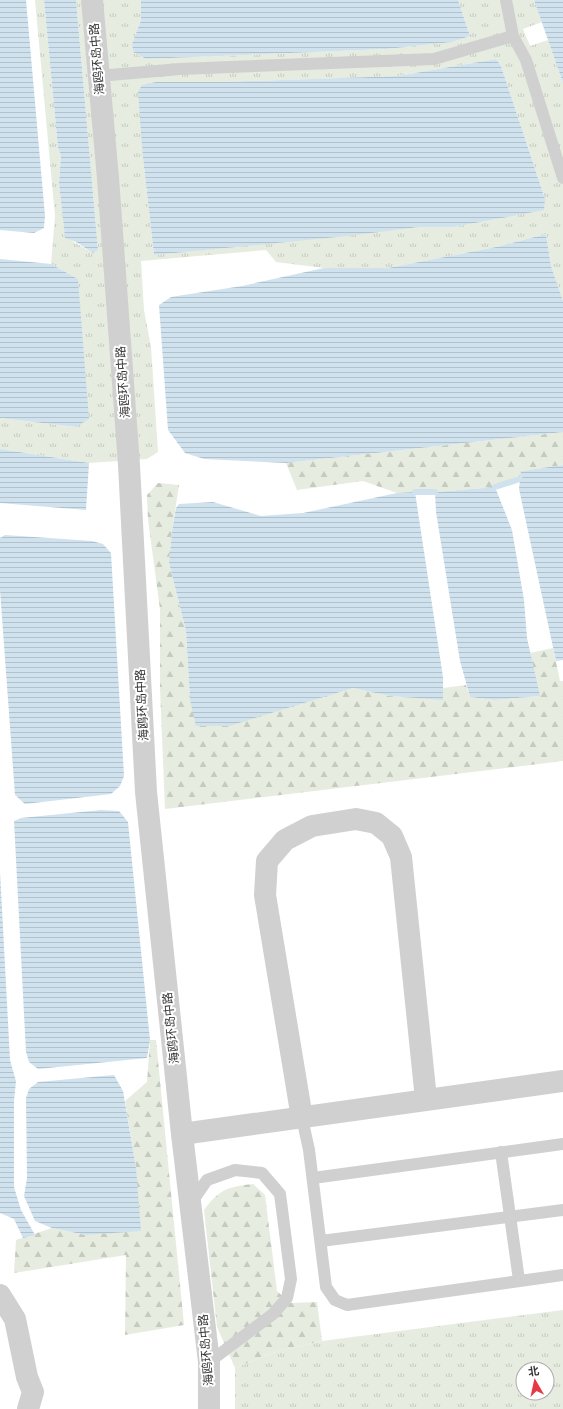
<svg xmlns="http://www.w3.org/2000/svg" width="563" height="1409" font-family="Arial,'Noto Sans SC',sans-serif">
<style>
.grass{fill:url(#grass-tufts);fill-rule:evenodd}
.forest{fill:url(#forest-firs)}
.water{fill:url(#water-rules)}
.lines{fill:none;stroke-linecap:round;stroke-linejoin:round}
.stream{stroke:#cfe2ee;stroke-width:6}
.service{stroke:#d0d0d0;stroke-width:12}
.minor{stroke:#d0d0d0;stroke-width:22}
.tertiary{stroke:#d0d0d0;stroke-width:22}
.labels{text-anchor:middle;stroke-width:4;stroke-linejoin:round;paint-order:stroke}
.street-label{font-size:12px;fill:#333;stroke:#fff}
</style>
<defs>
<pattern id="grass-tufts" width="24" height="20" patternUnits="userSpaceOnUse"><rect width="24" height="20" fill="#e6ecdf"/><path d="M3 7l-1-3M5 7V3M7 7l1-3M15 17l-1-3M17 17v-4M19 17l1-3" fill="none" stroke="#c6cbc0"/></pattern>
<pattern id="forest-firs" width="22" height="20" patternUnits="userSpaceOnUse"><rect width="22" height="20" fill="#e6ecdf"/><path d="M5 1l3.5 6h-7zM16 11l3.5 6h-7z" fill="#c6cbc0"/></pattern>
<pattern id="water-rules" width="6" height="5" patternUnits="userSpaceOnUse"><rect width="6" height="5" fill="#cfe2ee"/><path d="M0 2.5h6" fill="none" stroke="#b2c2cd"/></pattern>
</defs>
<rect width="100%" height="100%" fill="#fff"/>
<g class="grass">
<path d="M35,0H44L58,148L61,155L59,183L65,237L93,253L98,250L76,0H141V20L132,44L133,52L146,59L387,49L452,42L470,36L458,0H534L542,22L523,29L530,46L548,40L563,83V301L551,266L546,234L496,247L388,268H324L276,262L266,250L141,261L144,310L151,347L158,452L147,459L89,463L0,449V418L76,427L78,279L51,264L55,216ZM496,59L501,66L545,199L502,218L454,227H419L154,255L143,158L156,82H222L398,76Z"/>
<path d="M563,1310V1409H235V1368L278,1351L322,1341ZM523,1369H547V1393H523Z"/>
</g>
<g class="forest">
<polygon points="563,432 563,465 521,471 520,479 495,487 435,492 397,493 363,481 297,490 286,463"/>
<polygon points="158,483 179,485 172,531 169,563 186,631 190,700 333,693 353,688 389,696 443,699 443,688 466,685 470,697 495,700 539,696 530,653 553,648 560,681 563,681 563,761 165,809 160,688 160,609 148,520 147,495"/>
<polygon points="150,1040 156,1040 184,1325 125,1335 126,1255 14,1273 16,1240 52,1228 86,1235 136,1168 125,1101 147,1082"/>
<path d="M253,1184L265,1195L277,1291L290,1303L317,1302L322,1341L278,1351L235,1368L217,1327L204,1210C220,1189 227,1187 253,1184Z"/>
</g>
<g class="water">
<polygon points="0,0 26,0 45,216 44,228 34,233 0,230"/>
<polygon points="44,0 76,0 98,250 93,253 76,242 65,238 59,183 61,155 58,148"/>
<polygon points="141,0 458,0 470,36 452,42 387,49 146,59 133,52 132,44 141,20"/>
<polygon points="534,0 563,0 563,83"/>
<polygon points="496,59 501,66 545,199 544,210 454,227 419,227 347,236 154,255 143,158 138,92 142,85 156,82 222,82 398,76"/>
<polygon points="546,234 551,266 563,301 563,432 286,463 204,459 185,453 168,430 159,305 171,297 242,286 324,268 388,268 496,247"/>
<polygon points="0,259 51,264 78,279 89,419 76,427 0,418"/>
<polygon points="0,449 89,463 86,510 0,503"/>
<polygon points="563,465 563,660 556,661 519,489 521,471"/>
<polygon points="495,487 512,530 524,600 527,638 540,696 495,700 470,697 460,661 436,512 435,492"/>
<polygon points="415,492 443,677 443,700 389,696 353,688 229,726 196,726 190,700 186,631 169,563 172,531 176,508 179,504 213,502 261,516 303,513 397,493"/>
<polygon points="5,535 92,541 103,544 111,553 124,776 120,786 111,794 25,804 15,795 0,590 0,538"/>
<polygon points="101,810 119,811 128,822 150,1040 147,1058 38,1069 29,1062 26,1052 14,821 21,818"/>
<polygon points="0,871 10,1060 16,1081 14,1101 14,1187 21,1210 35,1235 23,1238 14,1219 0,1213"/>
<polygon points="114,1075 123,1091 136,1168 141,1231 86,1235 52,1228 35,1221 24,1196 27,1178 26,1098 29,1089 38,1082"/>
</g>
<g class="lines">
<g class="stream">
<polyline points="495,487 520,479"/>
<polyline points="415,492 435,492"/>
</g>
<g class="service">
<polyline points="506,0 513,36 526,60 563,178"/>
<polyline points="98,76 180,69 434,59 513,36"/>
<polyline points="302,1118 309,1150 326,1287 335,1300 347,1305 563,1275"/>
<polyline points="501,1152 519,1280"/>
<polyline points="313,1178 563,1144"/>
<polyline points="191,1203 207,1180 235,1170 262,1173 280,1194 291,1279 287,1298 273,1314 209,1362"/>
<polyline points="321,1241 563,1210"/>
</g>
<g class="minor">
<polyline points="92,0 108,178 129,465 146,792 182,1134 563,1081"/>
<polyline points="302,1118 265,895 267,861 285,840 312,826 356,819 376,823 392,836 401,857 426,1099"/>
<polyline points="0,1295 15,1319 27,1377 33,1392 28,1409"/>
</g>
<polyline class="tertiary" points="182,1134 209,1362 209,1409"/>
</g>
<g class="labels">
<g class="street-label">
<text transform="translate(97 59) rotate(-95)" y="4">海鸥环岛中路</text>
<text transform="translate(123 382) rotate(-94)" y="4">海鸥环岛中路</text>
<text transform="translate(142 705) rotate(-93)" y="4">海鸥环岛中路</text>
<text transform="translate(171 1028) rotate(-96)" y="4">海鸥环岛中路</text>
<text transform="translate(206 1350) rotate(-95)" y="4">海鸥环岛中路</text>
</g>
</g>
<g transform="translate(535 1381) rotate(351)"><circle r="19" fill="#ffffff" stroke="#adadad"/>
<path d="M0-3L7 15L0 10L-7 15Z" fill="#e63946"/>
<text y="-6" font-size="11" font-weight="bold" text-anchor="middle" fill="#333333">北</text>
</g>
</svg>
